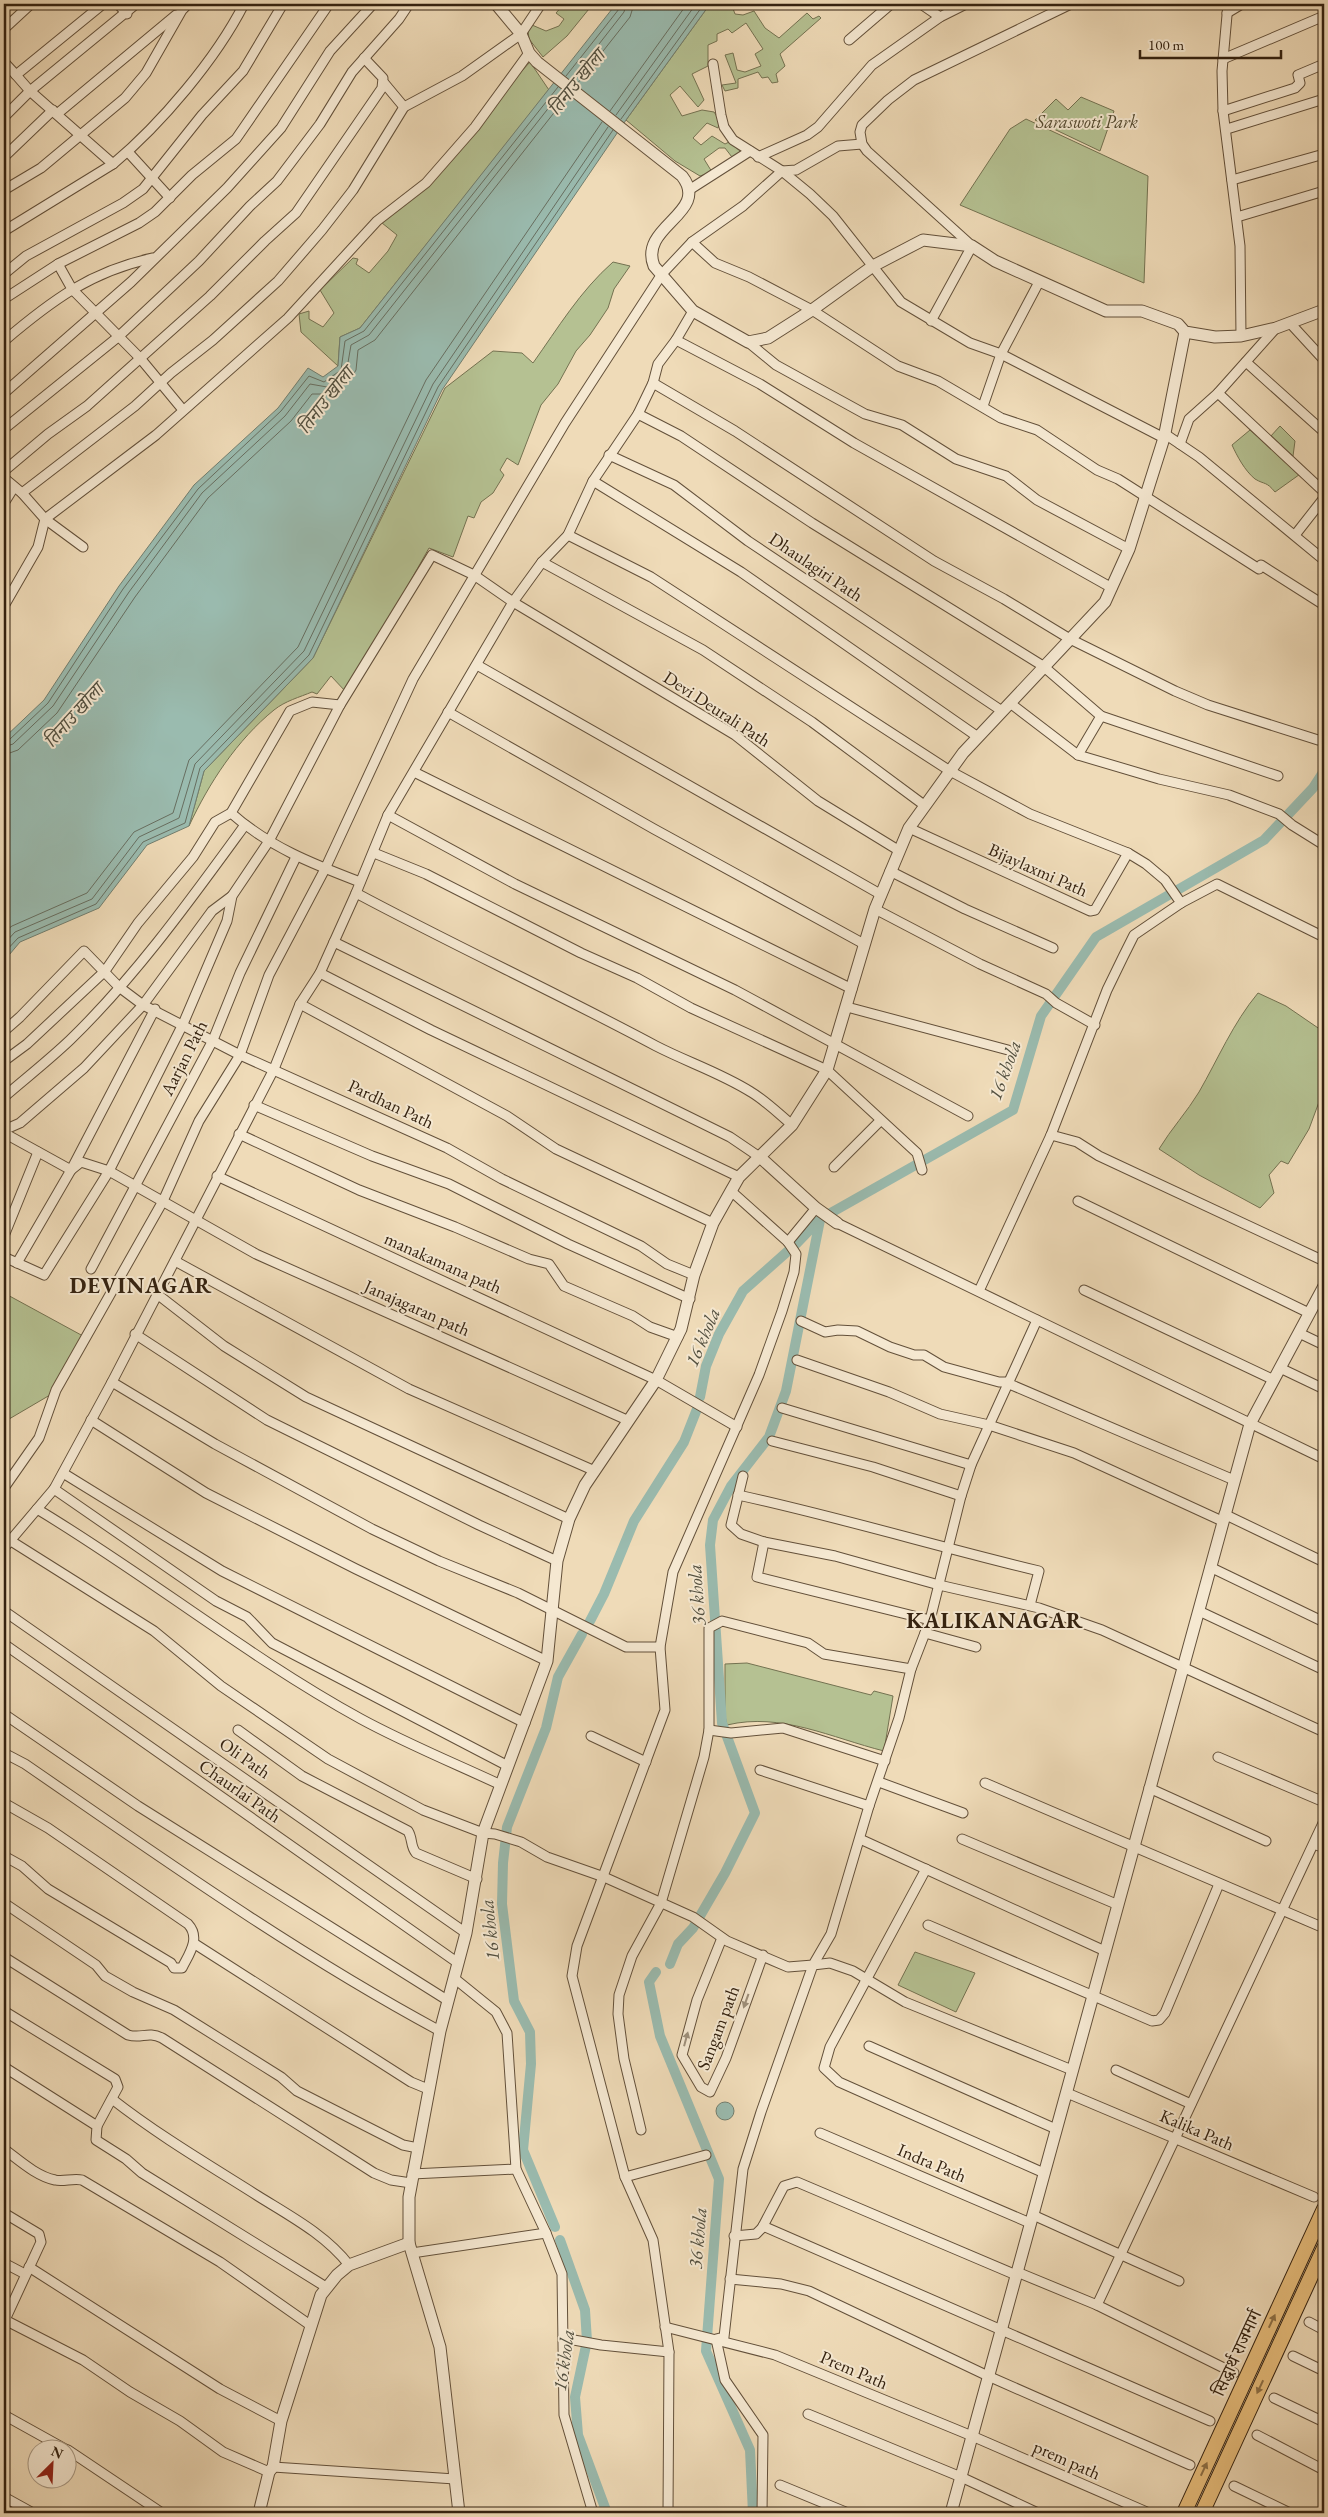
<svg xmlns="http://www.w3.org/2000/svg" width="1328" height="2517" font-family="'EB Garamond','Noto Serif Devanagari',serif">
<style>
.green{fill:#b5c192;stroke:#747251}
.water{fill:#9abbaf;stroke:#717e6f}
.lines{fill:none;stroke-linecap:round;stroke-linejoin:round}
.shore{stroke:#676e60;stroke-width:1}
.canal{stroke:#9abbaf;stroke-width:10}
.minor-casing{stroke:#63503a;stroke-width:11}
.tertiary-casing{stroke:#63503a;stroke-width:13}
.trunk-casing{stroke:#342210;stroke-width:16}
.minor{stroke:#f5e8d1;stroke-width:9}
.tertiary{stroke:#f5e8d1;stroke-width:11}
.trunk{stroke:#e8be7c;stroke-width:14}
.oneway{fill:#9e8f7a}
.oneway2{fill:#8e7046}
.labels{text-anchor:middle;stroke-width:4;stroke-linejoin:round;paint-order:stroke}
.park-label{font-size:18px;font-style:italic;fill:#544a30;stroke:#f5e8d1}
.street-label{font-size:18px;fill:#342210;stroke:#f5e8d1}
.water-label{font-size:19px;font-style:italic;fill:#535040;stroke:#f5e8d1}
.district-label{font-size:22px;font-weight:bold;letter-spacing:1px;fill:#342210;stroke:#f5e8d1}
</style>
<rect width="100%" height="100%" fill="#efdbb8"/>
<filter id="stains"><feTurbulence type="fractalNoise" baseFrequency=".004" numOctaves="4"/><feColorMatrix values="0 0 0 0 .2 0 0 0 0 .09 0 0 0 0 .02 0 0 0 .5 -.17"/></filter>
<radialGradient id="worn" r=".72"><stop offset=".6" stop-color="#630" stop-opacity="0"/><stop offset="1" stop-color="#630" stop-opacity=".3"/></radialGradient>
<g class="green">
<polygon points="564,4 577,9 581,4 593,4 567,36 543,57 529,39 528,30 532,25 546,31 559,26 564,19 556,13"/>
<polygon points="710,4 735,4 732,6 735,14 743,15 754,11 765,28 779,38 807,13 813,19 819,16 821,18 780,54 785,66 776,74 778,82 772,83 768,77 762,78 758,72 738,79 738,88 725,91 722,85 736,83 725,55 733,53 737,70 745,72 761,66 755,54 763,49 746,23 732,33 728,29 717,34 717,41 708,45 708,66 692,74 704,100 698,107 680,86 670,95 682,116 702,110 714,112 720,121 718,128 707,123 693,138 701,145 712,136 725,144 729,142 740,151 735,161 725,148 719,148 704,159 712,172 700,176 675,161 626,120"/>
<polygon points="530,62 549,90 360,328 340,337 338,366 301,332 299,314 309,311 309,319 323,327 334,313 320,290 353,258 358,259 356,264 369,273 388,251 397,235 382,223 434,180 479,129 485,111"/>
<polygon points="1081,97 1114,111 1100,151 1035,120 1056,99 1068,110"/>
<polygon points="1026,119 1148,176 1144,283 960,205 1010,129"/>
<path d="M613,262L630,266L614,289L608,308L590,335L576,351L558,384L541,405L518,465L507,458L500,470L504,475L493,493L481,502L474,518L468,516L453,557L429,548L380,635L346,692L331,676L317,694L312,692C300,697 285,701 274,710C237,740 209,783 189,826L204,771L313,658L445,388L493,351L522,353L533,363C558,328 580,291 613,262Z"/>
<polygon points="1280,426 1295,441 1293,456 1270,437"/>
<path d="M1250,430L1303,472L1275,492C1266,481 1265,485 1255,479C1245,471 1237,456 1232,445Z"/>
<path d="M1258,993L1286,1006L1324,1032V1096L1319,1102L1309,1129L1288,1164L1281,1161L1269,1175L1274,1193L1260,1208L1199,1175L1159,1149C1171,1129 1187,1112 1199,1092C1218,1059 1233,1023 1258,993Z"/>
<polygon points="4,1293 83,1336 50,1395 4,1422"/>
<path d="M747,1663L871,1695L874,1691L893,1696L884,1751C832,1738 781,1712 727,1725L725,1716V1664Z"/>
<polygon points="915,1952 975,1973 956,2012 898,1985"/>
</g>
<g class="water">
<polygon points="616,4 710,4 626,120 442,390 313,658 204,771 189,826 147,845 99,908 20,942 4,961 4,738 44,700 119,586 194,485 278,408 308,368 323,377 338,366 340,337 360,328"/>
<circle cx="725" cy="2111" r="9"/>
</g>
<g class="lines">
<g class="shore">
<polyline points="566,76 619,9 620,4"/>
<polyline points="571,80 624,12 626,4"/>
<polyline points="577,84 630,17 634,4"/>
<polyline points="610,111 687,4"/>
<polyline points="616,115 696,4"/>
<polyline points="621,119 704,4"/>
<polyline points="4,741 9,740 48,703 123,589 198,489 281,411 309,376 324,382 341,370 345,341 364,331 558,87"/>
<polyline points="4,747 13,744 53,706 129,592 202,493 285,416 310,384 327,387 346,374 351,345 369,335 562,91"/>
<polyline points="4,755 18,750 57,713 135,597 208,498 291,421 312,394 330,394 350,380 356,370 358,350 375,340 568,95"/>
<polyline points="4,932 12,926 87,893 134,832 173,813 189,760 298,647 426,380 602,122"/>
<polyline points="4,944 15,932 92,899 139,837 179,818 195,764 304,651 433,384 608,127"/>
<polyline points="4,953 18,938 96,904 143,842 185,823 200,768 309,655 438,387 613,130"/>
</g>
<g class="canal">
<polyline points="700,1397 706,1366 719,1334 743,1291 797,1243 820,1219 1013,1110 1041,1016 1096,937 1264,840 1313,788 1324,771"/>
<polyline points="590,1621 604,1594 634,1521 684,1442 697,1409"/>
<polyline points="670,1964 678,1944 693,1928 725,1873 755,1813 722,1723 710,1545 713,1520 731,1486 769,1437 786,1391 820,1220"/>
<polyline points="656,1972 649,1982 660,2036 719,2179 706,2351 750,2450 753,2513"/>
<polyline points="555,2227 523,2150 531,2064 530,2032 514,2001 502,1904 503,1863 507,1827 546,1728 558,1677 582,1634"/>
<polyline points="560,2240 585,2310 587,2341 575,2397 578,2435 607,2513"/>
</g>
<g class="minor-casing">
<g id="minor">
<polyline points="103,4 16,75 30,91 113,164"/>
<polyline points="118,4 127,14"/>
<polyline points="921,4 940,17"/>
<polyline points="1228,4 1222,71 1223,111 1240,246 1241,336"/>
<polyline points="1227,13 1242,4"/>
<polyline points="5,28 31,4"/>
<polyline points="849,40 891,4"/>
<polyline points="1223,59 1324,16"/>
<polyline points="4,62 16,75"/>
<polyline points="713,64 721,115 724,127 733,140 782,171 810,194 833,216 901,302 970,343 1001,354 1164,438"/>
<polyline points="384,83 404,107"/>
<polyline points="1223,111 1295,88 1300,83 1298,75 1324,64"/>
<polyline points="57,114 176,15"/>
<polyline points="4,117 30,91 136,4"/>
<polyline points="1227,129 1324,99"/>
<polyline points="128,152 170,198"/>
<polyline points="4,157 53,110"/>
<polyline points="758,157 807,135 818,127 872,65 940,17 966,4"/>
<polyline points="1232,180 1324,154"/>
<polyline points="4,190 41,168 125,98 146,73 182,10 188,4"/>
<polyline points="689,190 750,151"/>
<polyline points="1237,217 1324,191"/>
<path d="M4,231L113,164C161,124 216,59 244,4"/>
<polyline points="692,242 715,263 749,277 812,310 898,366 938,381 1001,418 1037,430 1097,470 1118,479 1259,569 1261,565 1324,605"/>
<polyline points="58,264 72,289 140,358 183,410"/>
<polyline points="4,274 26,256 123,203 143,189 202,115 243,71 283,4"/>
<polyline points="4,299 58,264 139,223 155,212 192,175 236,139 329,4"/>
<polyline points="931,321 972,246 867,151 862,144 860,132 862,125 888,100 914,80 1071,4"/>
<polyline points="1290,323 1324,360"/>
<polyline points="676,340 760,384 854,443 1112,588"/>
<path d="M4,341C51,301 91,271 153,258"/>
<polyline points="748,342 776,365 865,414 902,425 956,459 1006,476 1037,500 1129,549"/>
<polyline points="1246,362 1324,432"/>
<polyline points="653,383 735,431 934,561 1004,599 1070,639 1175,691 1208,705 1318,740"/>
<polyline points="4,393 131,282 227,188 281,128 330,51 373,4"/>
<polyline points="1218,393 1324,492"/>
<polyline points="983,406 1001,354 1039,282"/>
<polyline points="638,414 681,436 812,523 1043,666 1101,716 1278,776"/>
<polyline points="4,429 118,337 199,261 250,206 277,181 320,124 352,72 399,19 409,4"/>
<polyline points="1165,434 1199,457 1324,560"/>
<polyline points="1180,444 1189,419 1218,393 1276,328"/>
<polyline points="609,455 674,485 748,541 1002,711"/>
<polyline points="4,471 48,434 87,406 154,346 210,296 265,241 296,213 382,88 383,78 364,58"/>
<polyline points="4,478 22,493 45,519 83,547"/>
<polyline points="593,481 741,572 978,737"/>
<polyline points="22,493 135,406 171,373 213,340 278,281 322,230 353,190 404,107 462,76 521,34 541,4"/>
<polyline points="4,503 14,487"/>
<polyline points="568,535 651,577 950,771 1030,814 1128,853 1146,864 1165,880 1181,903 1134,935 1123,957 1107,990 1051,1135 979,1291"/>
<polyline points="1295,535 1324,498"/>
<polyline points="542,562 703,650 812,722 924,805"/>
<polyline points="4,606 38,547 45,519 156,435 288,318 377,221 426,183 475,127 529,53"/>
<polyline points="477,665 880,894"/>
<polyline points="1010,703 1078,755 1159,779 1229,795 1279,814 1292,825 1324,845"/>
<polyline points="448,712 654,829 864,944"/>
<polyline points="1078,755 1101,716"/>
<polyline points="414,772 852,989"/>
<path d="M231,813C269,847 313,864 360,882"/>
<polyline points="388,815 515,884 735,990 968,1116"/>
<polyline points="909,828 1090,911 1095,910 1128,853"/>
<polyline points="374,853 426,874 581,953 637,978 691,1008 827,1070 917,1153 922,1170"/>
<polyline points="890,871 965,909 1053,948"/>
<path d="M356,893C455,946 557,993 656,1046C687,1062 721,1073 751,1092C766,1101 779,1114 792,1125"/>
<polyline points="1181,903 1217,884 1324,937"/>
<polyline points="875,909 980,964 1046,994 1056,1003 1095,1025"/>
<polyline points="334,942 730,1137 761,1158"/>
<polyline points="320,973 431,1030 739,1177"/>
<polyline points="300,1004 507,1116 556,1149 713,1223"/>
<polyline points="847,1007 1008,1050"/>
<polyline points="4,1031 20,1017 84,951 119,987 143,1005 240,1055 447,1148 502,1179 641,1246 667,1264 694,1275"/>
<polyline points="4,1061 27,1044 105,971 138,923 193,857 215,822 231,813 290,711 312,702 340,705"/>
<path d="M4,1097C26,1078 49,1060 70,1040C136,976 191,899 245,825"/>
<polyline points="254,1105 372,1156 449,1184 568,1244 690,1299"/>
<polyline points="4,1130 20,1123 84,1068 143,1005 212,911 232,896"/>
<polyline points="4,1133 71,1170 81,1162 109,1171 256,1254 627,1420"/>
<polyline points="239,1134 359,1190 455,1227 529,1259 549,1264 564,1286 633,1316 650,1327 678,1337"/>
<polyline points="1051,1135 1077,1142 1099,1156 1324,1261"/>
<polyline points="834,1167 880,1121"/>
<polyline points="217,1176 656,1380 737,1427"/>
<polyline points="1078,1201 1309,1313"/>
<polyline points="837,1223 1324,1459"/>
<polyline points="4,1236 38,1152"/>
<polyline points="788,1242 816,1208"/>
<polyline points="4,1257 44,1275 109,1171 183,1024 227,921 232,896 269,841 340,705 432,555 474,575 513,602 735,735 818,801 898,850"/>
<polyline points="175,1261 409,1389 595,1471"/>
<polyline points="17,1263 71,1170 155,1009"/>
<polyline points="91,1269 213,1040 240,973 296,857"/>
<polyline points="1084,1290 1274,1380"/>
<polyline points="157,1294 224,1346 306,1397 569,1519"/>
<polyline points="801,1321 825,1332 838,1330 857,1331 890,1347 914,1355 924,1355 944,1367 999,1382 1007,1382"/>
<polyline points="1299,1333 1324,1345"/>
<polyline points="135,1334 267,1420 479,1525 557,1561"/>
<polyline points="797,1360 889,1392 940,1414 989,1425 1074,1453 1222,1521"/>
<polyline points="1280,1368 1324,1389"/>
<polyline points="112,1382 215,1444 372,1529 439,1561 518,1593 626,1647 660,1647"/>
<polyline points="1007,1383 1234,1480"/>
<polyline points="782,1408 971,1465"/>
<polyline points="91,1420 206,1493 356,1569 547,1661"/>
<polyline points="772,1441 873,1467 961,1496"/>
<polyline points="63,1473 222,1571 525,1723"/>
<polyline points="743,1476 731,1525 741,1534 764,1542 835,1556 939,1585 1039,1608 1102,1630 1324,1732"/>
<polyline points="4,1488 39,1438 56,1390 163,1201 199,1121 240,1055 269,975 325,869 413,679 565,423 662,274 692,242 743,206 782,171 796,170 838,146 862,144"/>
<polyline points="54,1489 216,1601 247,1617 272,1643 508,1766"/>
<path d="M738,1495C839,1517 939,1547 1039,1571L1030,1605"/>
<path d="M37,1509C147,1575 248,1657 361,1719C405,1743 456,1764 501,1785"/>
<polyline points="1224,1514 1324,1562"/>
<polyline points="11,1541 154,1631 221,1686 328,1759 423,1810 483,1833 495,1834 521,1842 547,1857 604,1877 693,1917 727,1941 788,1967 813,1965 831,1934 869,1806 899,1718 911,1669 930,1620 961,1496 971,1465 1037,1320"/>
<polyline points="764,1542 757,1577 930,1620"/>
<polyline points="4,1548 54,1489 112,1382 274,1069 300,1004 320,973 356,893 388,815 513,602 542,562 568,535 593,481 638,414 653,383 658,364 676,340 693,311"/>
<polyline points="1210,1567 1324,1622"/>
<polyline points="4,1611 466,1933"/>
<polyline points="1199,1611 1324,1670"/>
<polyline points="925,1633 976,1647"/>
<polyline points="4,1644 458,1963"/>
<polyline points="4,1714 138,1806 447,2000"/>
<path d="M238,1730L302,1776L408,1831C413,1839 410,1846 416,1853L477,1879"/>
<polyline points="709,1730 731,1733 783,1728 885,1761"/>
<polyline points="591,1736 646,1762"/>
<path d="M4,1753L25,1764C160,1857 295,1953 440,2031"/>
<polyline points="1218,1757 1324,1802"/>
<polyline points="760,1770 869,1806"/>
<polyline points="879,1782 963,1813"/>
<polyline points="985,1783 1324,1928"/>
<polyline points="1149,1788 1266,1841"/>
<path d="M4,1803L48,1828L188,1924C201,1938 189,1954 182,1968H174L171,1963L48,1889L22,1866L4,1856"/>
<polyline points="860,1839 1105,1951"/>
<polyline points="962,1839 1116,1904"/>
<polyline points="1314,1844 1324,1848"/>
<polyline points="926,1869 830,2047 824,2068 839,2082 1044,2173"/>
<polyline points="4,1903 96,1965 105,1976 133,1992 174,2010 281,2077 297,2091 403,2145 418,2148"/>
<polyline points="928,1925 1152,2021 1159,2020 1165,2013 1219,1884"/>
<polyline points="722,1938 697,2000 682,2055 701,2087 710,2092 726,2058 763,1955"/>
<polyline points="195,1944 411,2082 428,2089"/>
<path d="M4,1957L128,2035C142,2039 147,2031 162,2038L374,2173L391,2180L411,2183"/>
<polyline points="454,1978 496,2012 507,2033 516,2169 546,2233 562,2274 564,2415 593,2513"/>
<polyline points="4,2011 115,2079 118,2087 97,2126"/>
<polyline points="869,2046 1056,2129"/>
<polyline points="4,2067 97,2126 96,2140 126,2159 142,2173 326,2287"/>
<polyline points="1116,2070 1191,2104"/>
<polyline points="1067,2093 1314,2197"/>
<path d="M112,2099C158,2135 209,2165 258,2196C290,2216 326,2235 349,2265"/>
<polyline points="641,2130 624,2059 618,2014 619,1995 632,1956 661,1903 704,1757 709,1730 709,1628 722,1621 808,1643 824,1654 911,1669"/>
<polyline points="820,2133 1030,2223"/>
<path d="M4,2149C19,2160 36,2176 55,2180C63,2182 73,2178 82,2180L220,2262L310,2325"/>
<polyline points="412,2174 516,2169"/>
<polyline points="625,2177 706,2155"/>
<polyline points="4,2213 39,2234 41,2242 4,2322"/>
<polyline points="1033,2215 1179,2281"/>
<polyline points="763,2226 1210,2421"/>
<polyline points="734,2236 756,2234 762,2228 784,2186 797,2182 1016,2275"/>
<polyline points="412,2253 546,2233"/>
<polyline points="4,2263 25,2274"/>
<polyline points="29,2267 220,2389 281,2421"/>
<polyline points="1017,2272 1097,2305 1324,1821"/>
<polyline points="730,2279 781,2284 809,2291 988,2376 1190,2465"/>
<polyline points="1097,2305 1234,2373"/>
<polyline points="5,2320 83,2360 130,2392 180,2421 223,2452 269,2472"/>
<polyline points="1309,2322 1324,2330"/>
<polyline points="665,2327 775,2355 972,2436 1149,2513"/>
<polyline points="563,2338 601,2345 669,2352"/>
<polyline points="1293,2356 1324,2371"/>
<polyline points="1274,2398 1324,2422"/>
<polyline points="808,2414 961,2477 1038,2513"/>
<polyline points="4,2415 67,2450"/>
<polyline points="1257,2435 1324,2470"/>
<polyline points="68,2450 162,2513"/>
<polyline points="273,2467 455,2479"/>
<polyline points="780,2485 848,2513"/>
<polyline points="1234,2486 1290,2513"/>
<polyline points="4,2497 33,2513"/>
<polyline points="668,2513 669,2352 653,2240 625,2177 572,1976 577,1946 665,1710 660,1647 673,1572 759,1375 782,1311 794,1272 796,1254 788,1242 731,1191"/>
<polyline points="762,2513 763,2435 725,2380 716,2339 724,2337 743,2169 761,2112 813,1965 830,1963 853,1971 905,2002 1072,2070"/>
</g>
</g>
<g class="tertiary-casing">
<g id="tertiary">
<path d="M496,4L521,34L529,53L537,62L682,176C711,213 638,226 654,266L693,311L748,342L768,338L812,310L873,266L923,240L972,246L995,261L1106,311H1142L1178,324L1185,332L1215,337L1241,336L1276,328L1324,310"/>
<polyline points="761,1158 816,1208 837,1223"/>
<polyline points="259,2513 269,2472 273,2467 281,2421 321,2295 337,2275 349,2265 409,2243"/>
<polyline points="459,2513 440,2347 409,2243 409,2197 440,2031 466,1933 483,1833 547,1661 557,1561 569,1519 585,1485 656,1380 681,1329 694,1275 713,1223 731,1191 739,1177 792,1125 827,1070 875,909 909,828 963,753 1105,602 1129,549 1164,438 1185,332"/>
<polyline points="951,2513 1250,1424 1324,1286"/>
</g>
</g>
<g class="trunk-casing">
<g id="trunk">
<polyline points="1184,2513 1324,2209"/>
<polyline points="1202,2513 1324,2248"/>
</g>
</g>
<use href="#minor" class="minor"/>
<use href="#tertiary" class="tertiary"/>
<use href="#trunk" class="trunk"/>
</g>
<defs><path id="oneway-solid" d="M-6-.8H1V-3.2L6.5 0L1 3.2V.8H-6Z" transform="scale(1.25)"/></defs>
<g class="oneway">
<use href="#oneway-solid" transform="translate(746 2001) rotate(110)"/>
<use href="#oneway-solid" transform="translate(686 2039) rotate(-75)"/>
</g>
<g class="oneway2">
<use href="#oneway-solid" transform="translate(1272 2321) rotate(-65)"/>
<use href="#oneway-solid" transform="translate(1260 2387) rotate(115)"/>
<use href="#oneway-solid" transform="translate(1204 2469) rotate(-65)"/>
</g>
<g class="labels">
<g class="park-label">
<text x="1087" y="128">Saraswoti Park</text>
</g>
<g class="street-label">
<text transform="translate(816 567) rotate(34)" y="6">Dhaulagiri Path</text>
<text transform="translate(717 709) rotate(33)" y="6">Devi Deurali Path</text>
<text transform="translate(1038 870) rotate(24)" y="6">Bijaylaxmi Path</text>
<text transform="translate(184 1058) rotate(-63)" y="6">Aarjan Path</text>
<text transform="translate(391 1104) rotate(25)" y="6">Pardhan Path</text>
<text transform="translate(443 1263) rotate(24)" y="6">manakamana path</text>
<text transform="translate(417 1308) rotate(24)" y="6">Janajagaran path</text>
<text transform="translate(245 1758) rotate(35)" y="6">Oli Path</text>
<text transform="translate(240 1791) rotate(35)" y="6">Chaurlai Path</text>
<text transform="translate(718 2028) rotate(-69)" y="6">Sangam path</text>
<text transform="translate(1197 2130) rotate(23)" y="6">Kalika Path</text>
<text transform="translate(932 2163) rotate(23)" y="6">Indra Path</text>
<text transform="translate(1237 2353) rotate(-65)" y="6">सिद्धार्थ राजमार्ग</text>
<text transform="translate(854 2370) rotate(23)" y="6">Prem Path</text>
<text transform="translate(1067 2460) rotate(24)" y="6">prem path</text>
</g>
<g class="water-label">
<text transform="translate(576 82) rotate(-51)" y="7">तिनाउ खोला</text>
<text transform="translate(325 400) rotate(-52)" y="7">तिनाउ खोला</text>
<text transform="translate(73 715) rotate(-48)" y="7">तिनाउ खोला</text>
<text transform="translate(1004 1070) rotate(-70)" y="7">16 khola</text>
<text transform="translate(702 1337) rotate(-67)" y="7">16 khola</text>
<text transform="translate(696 1595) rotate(-94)" y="7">36 khola</text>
<text transform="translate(489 1930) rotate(-96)" y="7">16 khola</text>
<text transform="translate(697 2238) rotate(-85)" y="7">36 khola</text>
<text transform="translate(563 2360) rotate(-82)" y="7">16 khola</text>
</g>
<g class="district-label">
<text x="141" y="1293">DEVINAGAR</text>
<text x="995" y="1628">KALIKANAGAR</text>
</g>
</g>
<rect width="1328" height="2517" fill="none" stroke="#efdbb8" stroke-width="20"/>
<rect x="5" y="5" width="1318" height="2507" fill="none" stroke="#342210" stroke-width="2.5"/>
<rect x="10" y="10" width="1308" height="2497" fill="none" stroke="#342210"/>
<g transform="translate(52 2464) rotate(24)"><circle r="24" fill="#f5e8d1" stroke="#a89984"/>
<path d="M0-4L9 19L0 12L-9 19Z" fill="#8f2418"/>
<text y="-8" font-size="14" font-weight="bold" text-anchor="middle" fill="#342210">N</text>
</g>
<path d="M1140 50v8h141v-8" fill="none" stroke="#342210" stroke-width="2.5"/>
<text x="1148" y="50" font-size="15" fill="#342210" stroke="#f5e8d1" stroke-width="4" paint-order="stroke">100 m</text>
<rect width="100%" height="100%" filter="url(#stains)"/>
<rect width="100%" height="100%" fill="url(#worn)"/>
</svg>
